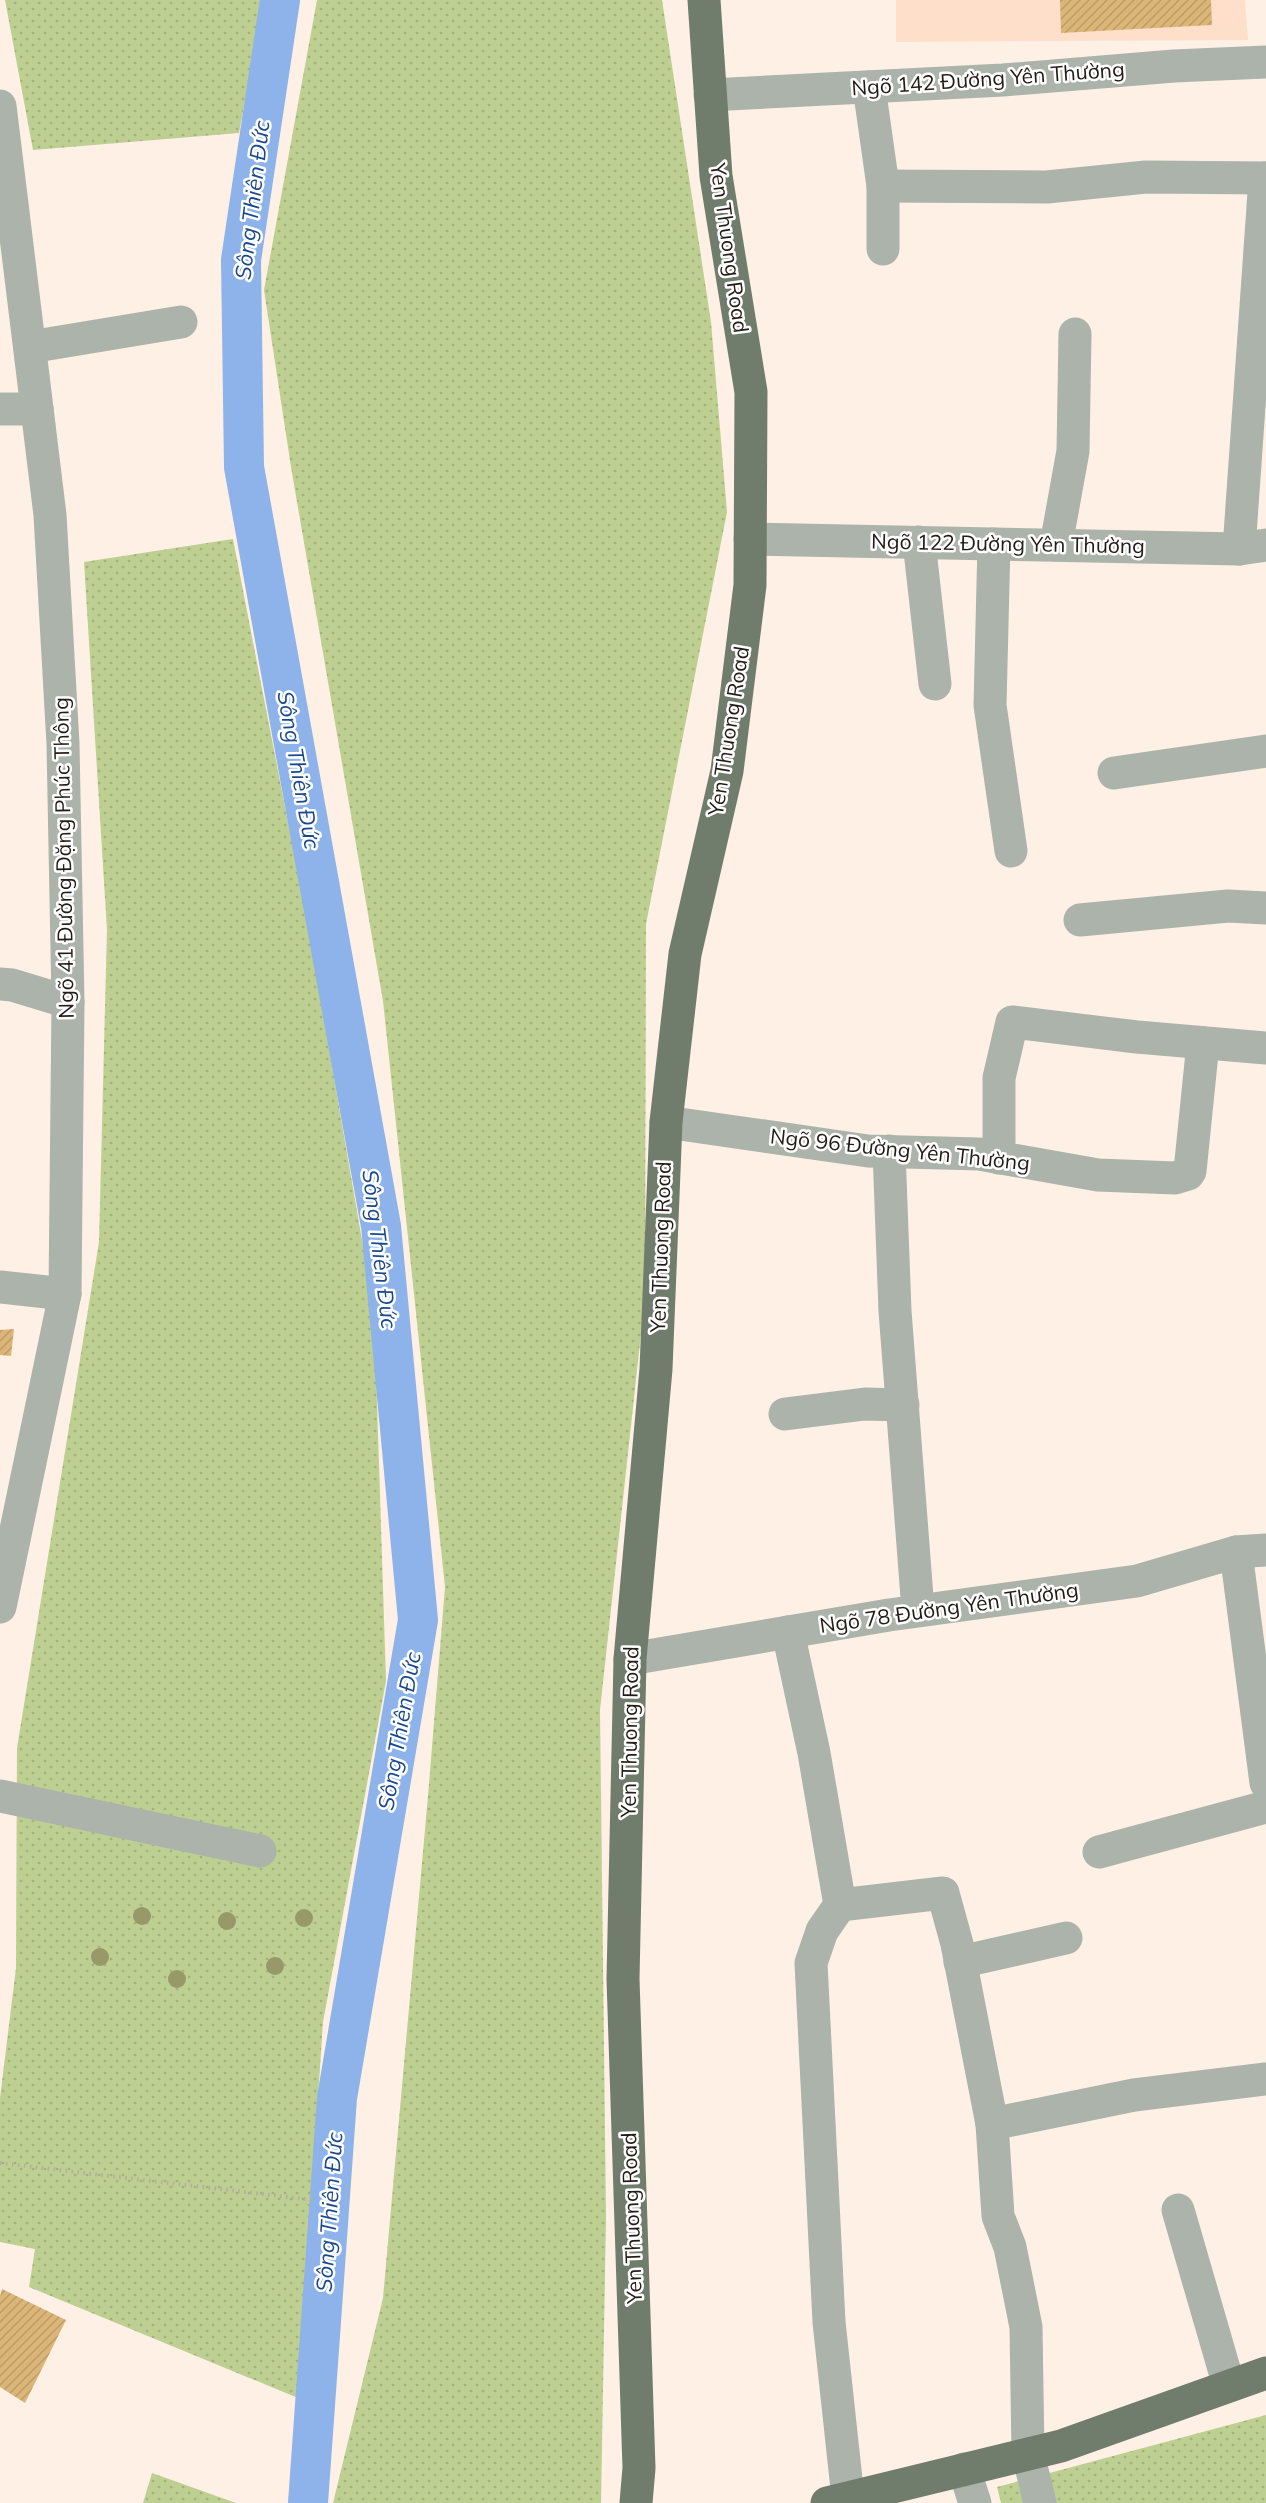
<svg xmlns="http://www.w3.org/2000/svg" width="1266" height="2503" font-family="Mulish,sans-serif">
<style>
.built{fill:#fee0ca}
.green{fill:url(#green-dots)}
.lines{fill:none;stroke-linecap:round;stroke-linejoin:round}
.canal{stroke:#8eb3eb;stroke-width:40}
.building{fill:url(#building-hatch)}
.path{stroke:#b7aba2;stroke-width:4;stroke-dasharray:1.5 4.5;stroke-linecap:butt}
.minor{stroke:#abb3aa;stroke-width:33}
.major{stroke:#707d6d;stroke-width:33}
.tree{fill:#989969}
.labels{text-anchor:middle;stroke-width:5;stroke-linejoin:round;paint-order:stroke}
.street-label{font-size:21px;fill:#231b15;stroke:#fff}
.water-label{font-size:22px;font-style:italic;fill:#1b488a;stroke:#fff}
</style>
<defs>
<pattern id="green-dots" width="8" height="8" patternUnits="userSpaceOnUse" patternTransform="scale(1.5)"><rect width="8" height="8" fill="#becf92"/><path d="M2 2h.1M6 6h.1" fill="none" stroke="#a3b17d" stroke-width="1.8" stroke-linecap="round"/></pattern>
<pattern id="building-hatch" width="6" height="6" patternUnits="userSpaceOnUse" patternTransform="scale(1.5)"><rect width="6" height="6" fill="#dbb678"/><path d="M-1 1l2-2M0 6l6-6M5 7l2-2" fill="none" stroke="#bc9c67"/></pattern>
</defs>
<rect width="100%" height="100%" fill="#fef0e5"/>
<polygon class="built" points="896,0 1245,0 1248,40 896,42"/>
<g class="green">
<polygon points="5,0 264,0 239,133 33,150"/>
<polygon points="317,0 662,0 711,322 727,512 646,924 645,1297 600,1710 606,2217 601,2503 333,2503 383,2298 428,1796 445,1587 383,1001 291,467 264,290"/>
<polygon points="233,539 306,915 374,1310 386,1681 323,2022 298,2398 29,2287 35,2249 0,2242 0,2098 16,1968 17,1748 99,1242 107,930 84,562"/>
<polygon points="1266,2415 1266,2503 1001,2503 997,2487"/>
<polygon points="152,2473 236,2503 143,2503"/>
</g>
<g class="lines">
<polyline class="canal" points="280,0 241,260 244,467 381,1226 418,1620 337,2098 308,2503"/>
</g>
<g class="building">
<polygon points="1060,0 1211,0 1212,25 1061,33"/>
<polygon points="14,1329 11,1356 0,1355 0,1330"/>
<polygon points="2,2289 66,2320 25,2403 0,2387 0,2296"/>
</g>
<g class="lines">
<polyline class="path" points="0,2163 313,2200"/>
<g class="minor">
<polyline points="869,87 883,186 883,249"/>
<polyline points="710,95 1003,80 1174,66 1266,62"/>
<polyline points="0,106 50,515 63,744 68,1002 65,1294 0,1607"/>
<polyline points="883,186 1047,187 1146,177 1266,178"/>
<polyline points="30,347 181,322"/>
<polyline points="0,409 37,409"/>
<polyline points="750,539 1239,549 1266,545"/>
<polyline points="919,542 935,684"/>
<polyline points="994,544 990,705 1011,851"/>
<polyline points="1056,545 1073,451 1075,334"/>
<polyline points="1239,549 1265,178"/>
<polyline points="1114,773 1266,751"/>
<polyline points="1080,920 1228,906 1266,908"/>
<polyline points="0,984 12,985 68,1002"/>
<polyline points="666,1122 868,1151 979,1154 1098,1175 1175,1178 1188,1174 1190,1171 1203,1043"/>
<polyline points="889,1151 895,1311 918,1610"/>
<polyline points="999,1158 999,1078 1012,1022 1137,1037 1266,1048"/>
<polyline points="0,1287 65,1294"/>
<polyline points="785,1414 865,1404 903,1405"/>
<polyline points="1236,1552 1266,1783"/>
<polyline points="788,1632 814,1753 840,1905 822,1931 811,1963 829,2322 848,2498"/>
<polyline points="630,1659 889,1615 1137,1581 1236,1552 1266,1550"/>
<polyline points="0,1796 260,1851"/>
<polyline points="1099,1852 1266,1807"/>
<polyline points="840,1905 943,1893 957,1944 992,2124 998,2216 1010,2247 1026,2327 1028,2454 1040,2503"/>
<polyline points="960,1962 1066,1938"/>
<polyline points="992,2124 1134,2095 1266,2079"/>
<polyline points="1178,2210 1229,2386"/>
<polyline points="964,2469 975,2503"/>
</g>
<g class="major">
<polyline points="636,2503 639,2468 623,1979 630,1659 656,1369 666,1122 685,954 727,771 750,585 751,392 716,176 704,0"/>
<polyline points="827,2503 1061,2446 1266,2373"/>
</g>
</g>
<g class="tree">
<circle cx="142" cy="1916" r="9"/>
<circle cx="304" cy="1918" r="9"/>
<circle cx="227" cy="1921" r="9"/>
<circle cx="100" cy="1957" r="9"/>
<circle cx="275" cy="1966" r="9"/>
<circle cx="177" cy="1979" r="9"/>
</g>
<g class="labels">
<g class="street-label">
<text transform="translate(988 79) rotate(-4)" y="7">Ngõ 142 Đường Yên Thường</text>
<text transform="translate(729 248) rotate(82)" y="7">Yen Thuong Road</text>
<text transform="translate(1008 544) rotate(1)" y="7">Ngõ 122 Đường Yên Thường</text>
<text transform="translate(729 731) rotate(-81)" y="7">Yen Thuong Road</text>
<text transform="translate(64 858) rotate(-91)" y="7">Ngõ 41 Đường Đặng Phúc Thông</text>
<text transform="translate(900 1150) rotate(6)" y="7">Ngõ 96 Đường Yên Thường</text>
<text transform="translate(661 1247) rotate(-88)" y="7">Yen Thuong Road</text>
<text transform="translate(949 1608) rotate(-8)" y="7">Ngõ 78 Đường Yên Thường</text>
<text transform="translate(630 1732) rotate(-89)" y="7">Yen Thuong Road</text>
<text transform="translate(632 2218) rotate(-92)" y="7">Yen Thuong Road</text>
</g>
<g class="water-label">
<text transform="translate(252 200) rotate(-83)" y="8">Sông Thiên Đức</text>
<text transform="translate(299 770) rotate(80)" y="8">Sông Thiên Đức</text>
<text transform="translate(380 1249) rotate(83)" y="8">Sông Thiên Đức</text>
<text transform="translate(399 1731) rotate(-80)" y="8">Sông Thiên Đức</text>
<text transform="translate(329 2212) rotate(-86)" y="8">Sông Thiên Đức</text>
</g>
</g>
</svg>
